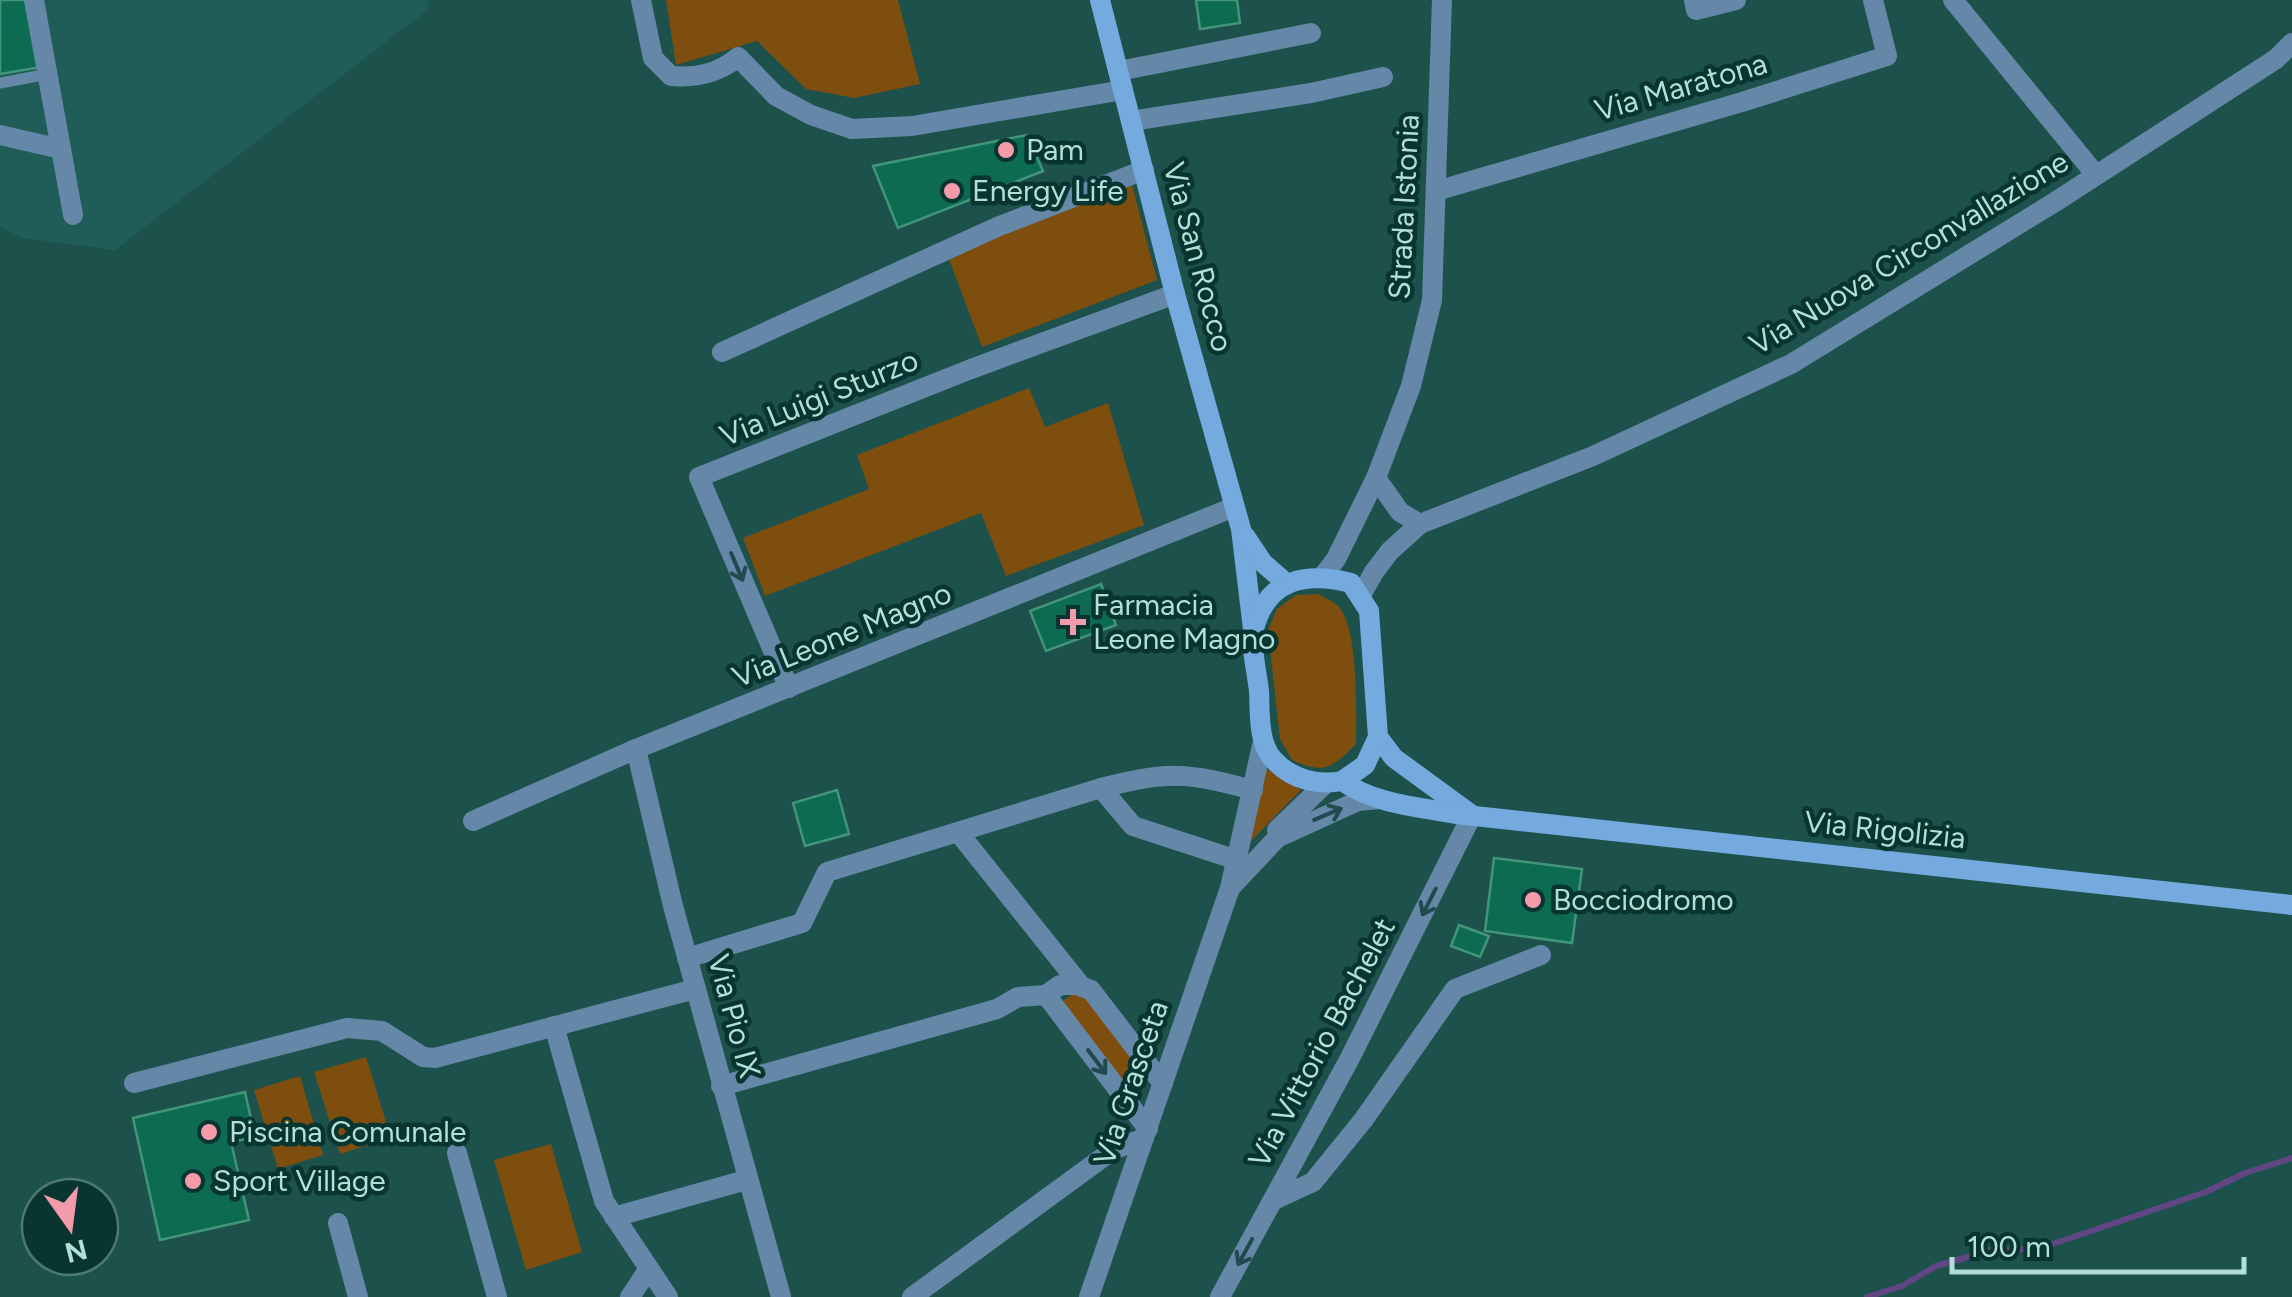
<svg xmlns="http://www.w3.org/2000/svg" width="2292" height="1297" font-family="Figtree,sans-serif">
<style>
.built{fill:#215d58}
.green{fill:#7d4e0e}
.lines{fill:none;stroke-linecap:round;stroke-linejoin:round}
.stream{stroke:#604682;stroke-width:6}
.building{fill:#0c6b50;stroke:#439578;stroke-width:2.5}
.service{stroke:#6588a8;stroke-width:11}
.minor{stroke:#6588a8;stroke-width:20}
.tertiary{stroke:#6588a8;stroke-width:20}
.secondary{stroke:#74aade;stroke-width:20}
.oneway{stroke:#204a4f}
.poi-dot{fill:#f39aab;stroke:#093531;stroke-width:4}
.labels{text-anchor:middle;stroke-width:9;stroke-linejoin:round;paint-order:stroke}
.street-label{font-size:30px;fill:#b3dfda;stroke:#093531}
.poi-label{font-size:30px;fill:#b3dfda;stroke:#093531;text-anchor:start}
</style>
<rect width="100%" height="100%" fill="#1d514c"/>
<polygon class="built" points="0,0 427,0 429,9 115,250 22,238 0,227"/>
<g class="green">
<polygon points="666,0 898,0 920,84 854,98 806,89 757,41 676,65"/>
<polygon points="1132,185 1157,280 982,347 947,254"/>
<polygon points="1029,388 1045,427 1108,403 1144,525 1006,576 981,513 765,596 743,538 869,489 857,455"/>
<path d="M1318,594C1325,598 1335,602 1339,607C1359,631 1356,712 1356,744C1332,768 1325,775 1292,760L1280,739L1268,630L1277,609L1296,595Z"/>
<polygon points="1264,767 1301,790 1248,844"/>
<polygon points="1082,987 1148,1073 1124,1092 1060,1003"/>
<polygon points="366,1057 391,1138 340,1154 314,1072"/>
<polygon points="300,1076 323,1155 278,1169 254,1090"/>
<polygon points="551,1144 582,1252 526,1270 494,1160"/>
</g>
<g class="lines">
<polyline class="stream" points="1867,1297 1902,1286 1936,1266 1992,1250 2038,1249 2206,1192 2245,1173 2292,1158"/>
</g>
<g class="building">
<polygon points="0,0 28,0 41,67 0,74"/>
<polygon points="1196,0 1237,0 1240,23 1200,29"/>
<polygon points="1027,135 1043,171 898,228 873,166"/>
<polygon points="1101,584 1116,625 1046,651 1030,611"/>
<polygon points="837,790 849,834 805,846 793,803"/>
<polygon points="1494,858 1582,869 1572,943 1485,931"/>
<polygon points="1459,925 1489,936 1480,957 1451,946"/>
<polygon points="245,1092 255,1137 231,1142 249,1220 160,1240 133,1118"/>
</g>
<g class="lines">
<polyline class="service" points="0,83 48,74"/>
<g class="minor">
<polyline points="34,0 73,215"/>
<path d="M641,0L653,58L671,76C696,78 718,74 738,57L776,96L811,115L852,129L912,126L1123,90"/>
<polyline points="1694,0 1696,10 1736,0"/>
<polyline points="1953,0 2096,175"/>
<polyline points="1119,71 1311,33"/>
<polyline points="1131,121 1311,93 1383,77"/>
<polyline points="0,135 61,149"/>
<polyline points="1436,191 1742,102 1887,56 1873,0"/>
<polyline points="722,352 997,227 1144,170"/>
<polyline points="789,688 699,477 971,369 1175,294"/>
<polyline points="636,749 673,906 781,1297"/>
<path d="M1101,788C1168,771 1186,772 1253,790"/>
<polyline points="473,821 636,749 1234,507"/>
<polyline points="958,832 1082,987"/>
<polyline points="687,958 802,923 827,872 1101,788 1133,826 1234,859"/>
<polyline points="1046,995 1148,1129"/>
<polyline points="554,1026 604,1201 668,1297"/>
<polyline points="134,1083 347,1028 382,1031 423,1057 435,1058 695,989"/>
<polyline points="721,1086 997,1009 1018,997 1046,995 1060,985 1077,985 1091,990 1163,1084"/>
<polyline points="457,1153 497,1297"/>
<polyline points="1274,1200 1313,1182 1364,1119 1455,989 1541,955"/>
<polyline points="614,1217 746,1180"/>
<polyline points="338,1223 358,1297"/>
<polyline points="630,1297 648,1270"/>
<polyline points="912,1297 1113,1150 1144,1138"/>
</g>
<g class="tertiary">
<polyline points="1376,478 1400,512 1420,524"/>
<polyline points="1323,576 1336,559 1376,478 1411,386 1432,300 1442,0"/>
<polyline points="1361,595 1374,572 1390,551 1420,524 1593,456 1791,364 2055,202 2276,59 2292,43"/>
<polyline points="1277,830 1325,784"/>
<polyline points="1231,887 1277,838 1358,801 1380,799"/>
<polyline points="1089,1297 1230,888 1263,741"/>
<polyline points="1220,1297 1350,1058 1472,815"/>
</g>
<g class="secondary">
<polyline points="1100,0 1175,294 1241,529 1253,629"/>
<polyline points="1245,536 1263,563 1286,583"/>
<polyline points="1378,737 1394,758 1472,815"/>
<path d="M1342,781L1365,765L1378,737L1369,611L1351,583C1307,572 1267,578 1254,629C1250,646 1257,672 1259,691C1260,712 1258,741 1272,758C1290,779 1317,786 1342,781C1374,804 1419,807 1456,814L2292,905"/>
</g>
</g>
<defs><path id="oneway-shaft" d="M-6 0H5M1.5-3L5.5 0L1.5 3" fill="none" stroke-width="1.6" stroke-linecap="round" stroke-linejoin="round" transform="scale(2.5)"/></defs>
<g class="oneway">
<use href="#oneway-shaft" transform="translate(737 567) rotate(67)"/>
<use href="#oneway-shaft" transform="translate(1328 814) rotate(-23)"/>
<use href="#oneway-shaft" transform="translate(1429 902) rotate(117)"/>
<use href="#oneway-shaft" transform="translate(1097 1062) rotate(53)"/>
<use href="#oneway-shaft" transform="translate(1245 1252) rotate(119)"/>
</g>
<g class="poi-dot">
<circle cx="1006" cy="150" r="10"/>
<circle cx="952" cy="191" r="10"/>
<path d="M1068 607h10v10h10v10h-10v10h-10v-10h-10v-10h10z"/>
<circle cx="1533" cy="900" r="10"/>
<circle cx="209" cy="1132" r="10"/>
<circle cx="193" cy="1181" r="10"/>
</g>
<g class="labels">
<g class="street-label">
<text transform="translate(1681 87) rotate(-16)" y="10">Via Maratona</text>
<text transform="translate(1404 207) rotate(-87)" y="10">Strada Istonia</text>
<text transform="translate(1909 253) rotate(-31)" y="10">Via Nuova Circonvallazione</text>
<text transform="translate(1198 257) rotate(75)" y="10">Via San Rocco</text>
<text transform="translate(819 398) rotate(-22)" y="10">Via Luigi Sturzo</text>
<text transform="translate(842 635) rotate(-22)" y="10">Via Leone Magno</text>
<text transform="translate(1885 830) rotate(6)" y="10">Via Rigolizia</text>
<text transform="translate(734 1016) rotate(75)" y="10">Via Pio IX</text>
<text transform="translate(1322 1043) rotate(-62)" y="10">Via Vittorio Bachelet</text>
<text transform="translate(1131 1083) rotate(-71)" y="10">Via Grasceta</text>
</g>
<g class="poi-label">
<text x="1026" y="160">Pam</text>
<text x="972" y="201">Energy Life</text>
<text x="1093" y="615">Farmacia<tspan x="1093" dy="34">Leone Magno</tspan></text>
<text x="1553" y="910">Bocciodromo</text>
<text x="229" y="1142">Piscina Comunale</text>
<text x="213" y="1191">Sport Village</text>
</g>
</g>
<g transform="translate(70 1227) rotate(166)"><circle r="48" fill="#093531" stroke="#4d7975" stroke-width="2.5"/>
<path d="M0-8L18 38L0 25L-18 38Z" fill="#f39aab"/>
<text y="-15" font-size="28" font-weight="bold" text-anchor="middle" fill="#b3dfda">N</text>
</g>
<path d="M1952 1257v15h292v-15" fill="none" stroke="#b3dfda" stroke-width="5"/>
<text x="1967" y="1257" font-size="30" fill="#b3dfda" stroke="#093531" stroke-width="8" paint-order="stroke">100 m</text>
</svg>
